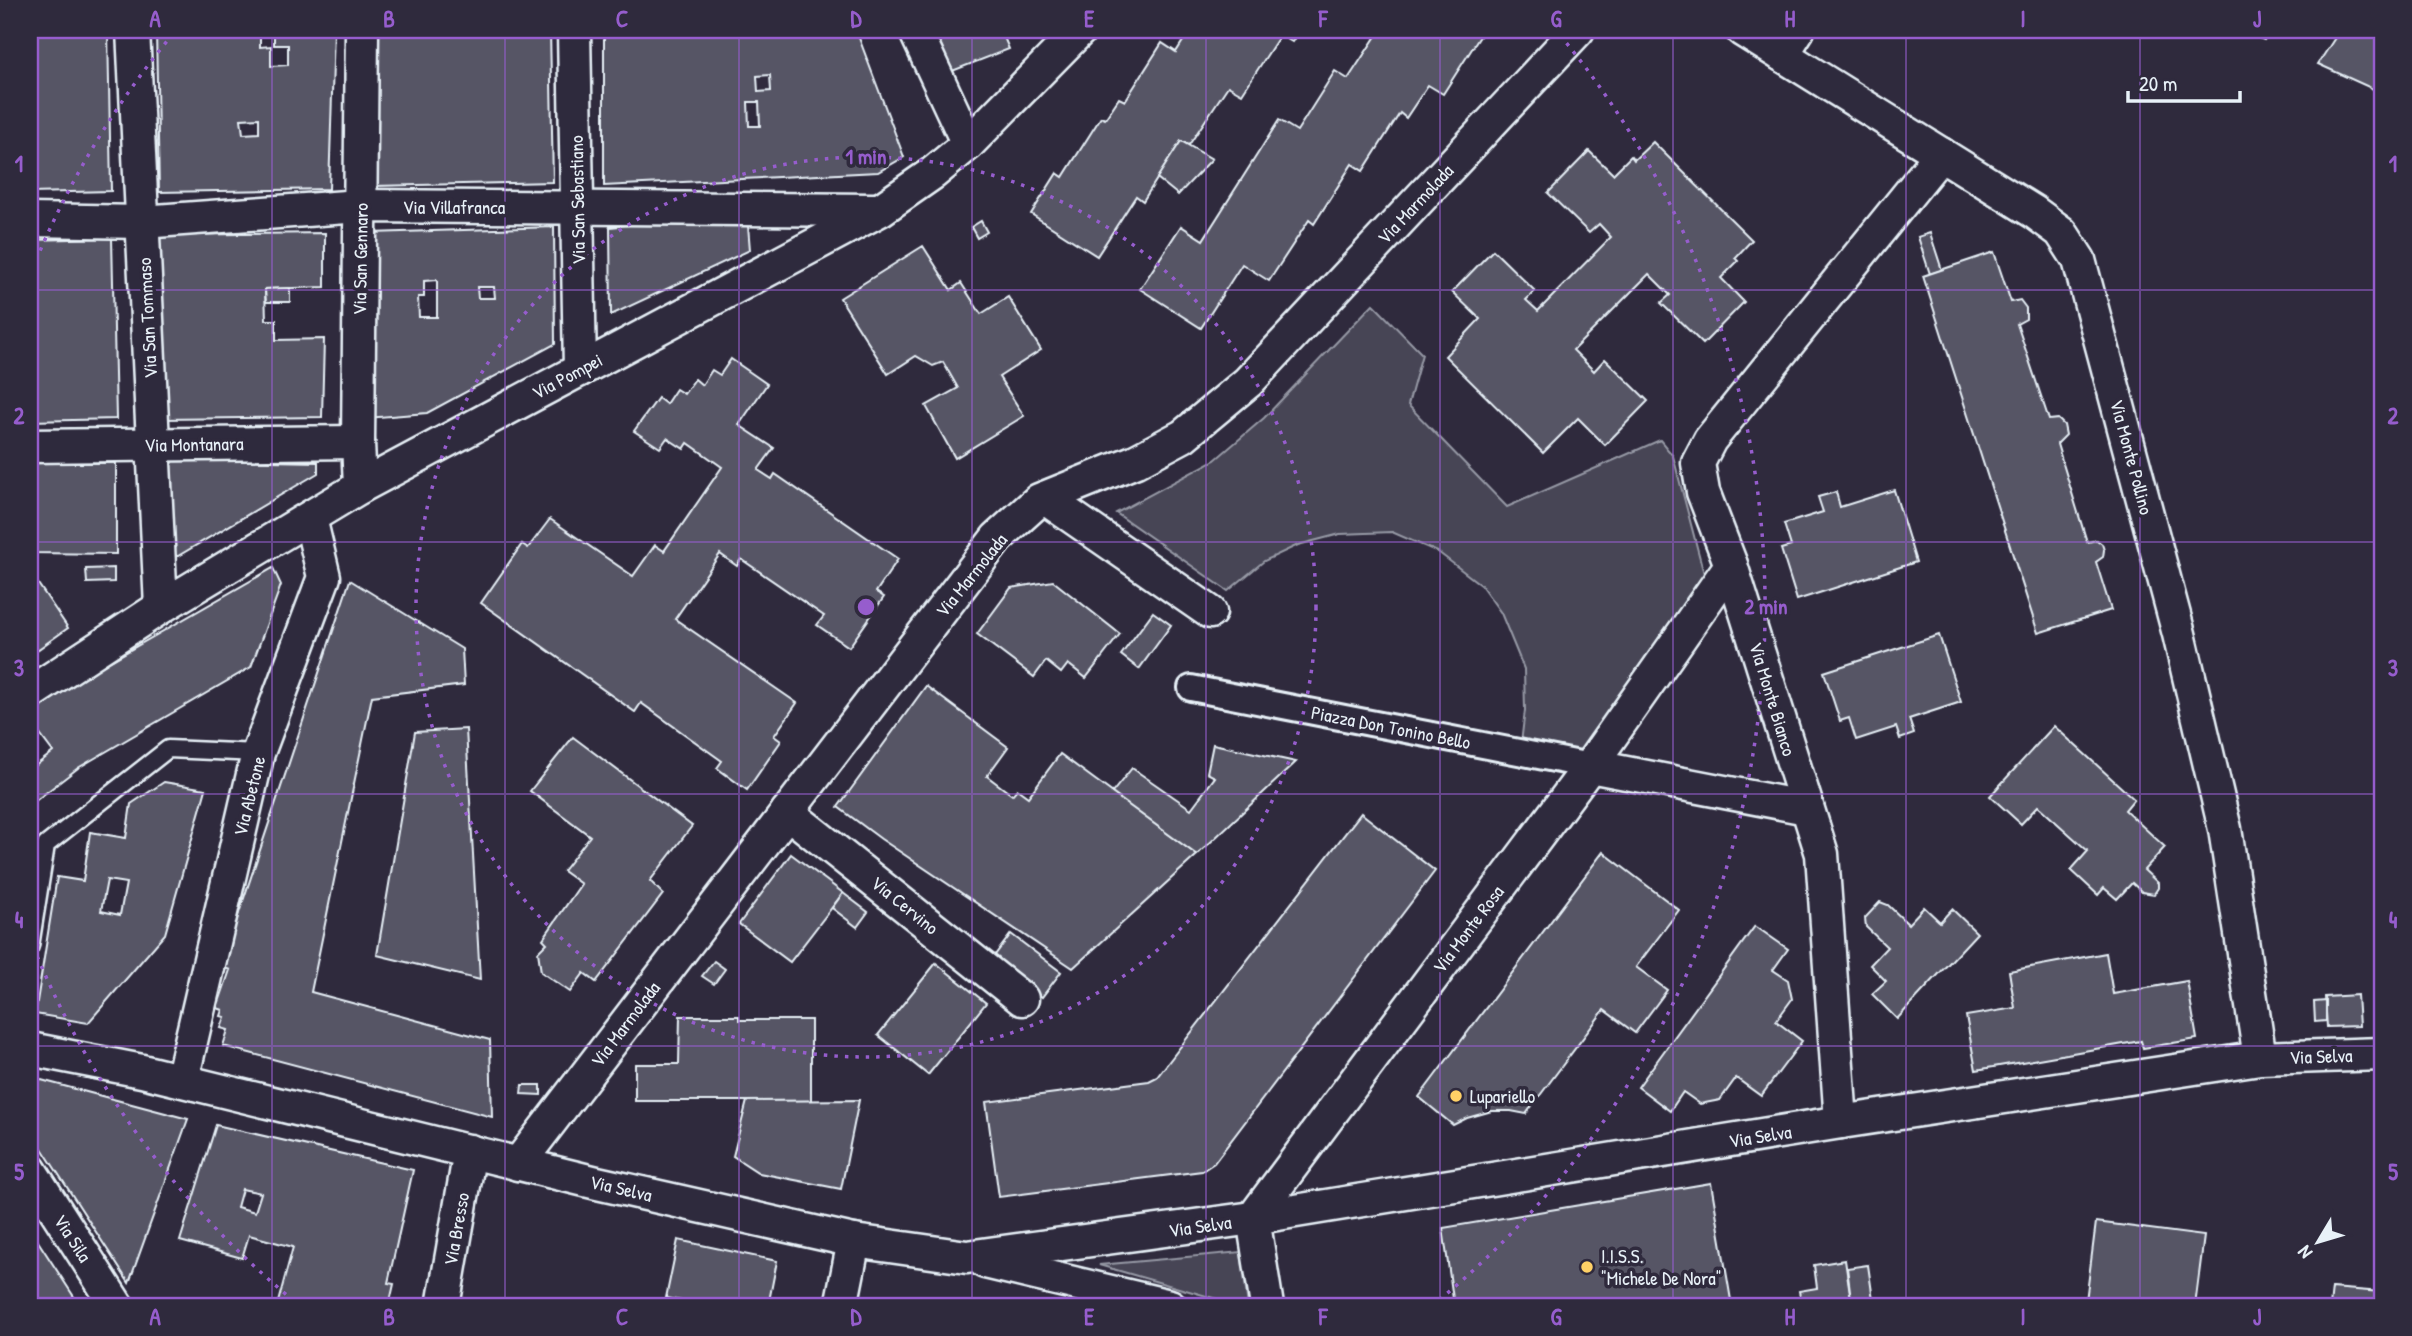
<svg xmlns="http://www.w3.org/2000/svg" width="2412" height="1336" font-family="'Patrick Hand',sans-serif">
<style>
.green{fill:#464455;stroke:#979aa6;stroke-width:2}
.building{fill:#575565;stroke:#e8f1f8;stroke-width:2;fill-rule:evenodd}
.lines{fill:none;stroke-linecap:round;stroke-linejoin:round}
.service-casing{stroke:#e8f1f8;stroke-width:21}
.pedestrian-casing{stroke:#e8f1f8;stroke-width:30}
.minor-casing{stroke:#e8f1f8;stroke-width:37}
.service{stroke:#2f2a3d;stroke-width:16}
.pedestrian{stroke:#2f2a3d;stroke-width:24}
.minor{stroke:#2f2a3d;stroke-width:32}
.grid{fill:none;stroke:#965dcd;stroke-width:2;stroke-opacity:0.55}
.ring{fill:none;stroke:#965dcd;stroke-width:3.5;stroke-dasharray:3.5 7}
.poi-dot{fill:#ffd166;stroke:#2f2a3d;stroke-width:2.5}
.labels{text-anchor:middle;stroke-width:7;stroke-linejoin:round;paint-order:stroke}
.street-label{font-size:19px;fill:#e8f1f8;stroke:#2f2a3d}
.poi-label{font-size:19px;fill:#e8f1f8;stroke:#2f2a3d;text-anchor:start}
.centre{fill:#965dcd;stroke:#2f2a3d;stroke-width:3.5}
.ring-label{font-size:21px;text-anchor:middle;font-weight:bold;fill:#965dcd;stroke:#2f2a3d;stroke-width:7;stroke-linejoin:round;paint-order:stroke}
.neatline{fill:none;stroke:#965dcd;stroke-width:2.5}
.grid-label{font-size:23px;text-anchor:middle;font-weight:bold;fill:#965dcd}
</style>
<rect width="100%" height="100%" fill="#2f2a3d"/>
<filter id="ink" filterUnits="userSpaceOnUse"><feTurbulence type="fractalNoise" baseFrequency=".0143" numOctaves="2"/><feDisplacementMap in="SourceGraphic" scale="14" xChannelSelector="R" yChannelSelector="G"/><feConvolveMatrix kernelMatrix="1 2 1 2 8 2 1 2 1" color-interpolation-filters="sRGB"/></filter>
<g filter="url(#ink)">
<g class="green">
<polygon points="1373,304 1422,354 1408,405 1507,507 1660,440 1673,456 1704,574 1571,762 1520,752 1525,710 1524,669 1501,613 1481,585 1438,552 1392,532 1340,534 1298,545 1264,561 1228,591 1116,513 1215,460 1264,418"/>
<polygon points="1241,1252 1248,1306 1241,1306 1099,1265"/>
</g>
<g class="building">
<polygon points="30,30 108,30 111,191 30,193"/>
<path d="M156,30H334L329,189L159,192ZM274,30V45H288V65L271,66V46L260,47V31ZM259,118V133L243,134L241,119Z"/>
<polygon points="377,30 550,30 553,182 374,186"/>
<path d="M856,30L904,157L878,172L604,186V33ZM770,75L771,91L758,92L757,76ZM748,102H759L760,126H749Z"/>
<polygon points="923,30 1001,30 1009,49 942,75"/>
<polygon points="1190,30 1300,30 1292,42 1280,35 1242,94 1228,86 1189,145 1181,141 1143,201 1136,196 1097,256 1031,214 1057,173 1063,177 1101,117 1105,119 1119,98 1125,101 1162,43 1176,52"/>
<polygon points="1380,30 1484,30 1443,94 1428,85 1406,118 1400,113 1363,171 1352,164 1314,224 1309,220 1269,281 1242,264 1201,328 1140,289 1181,226 1203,240 1279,120 1297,131 1335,71 1348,79"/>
<polygon points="2239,30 2271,30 2264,40"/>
<polygon points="2340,30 2382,30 2382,93 2318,64"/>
<polygon points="1181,141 1212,159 1178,195 1157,178"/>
<polygon points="1653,142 1752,240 1735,258 1738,261 1721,278 1744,302 1703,344 1661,303 1670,295 1649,274 1573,350 1594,371 1605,359 1648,401 1605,445 1578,418 1543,453 1445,356 1480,319 1452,292 1493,250 1535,291 1526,300 1538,311 1611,237 1599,224 1589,233 1548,193 1589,151 1613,174 1631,156 1634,160"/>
<polygon points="747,213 750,250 611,315 610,227"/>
<polygon points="981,221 987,232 977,238 971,227"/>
<path d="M554,227L555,344L427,413L367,418L371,233ZM437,280V317H419L418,297H424V281ZM477,287H494L495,298H478Z"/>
<polygon points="325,233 325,287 265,289 266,320 276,320 276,340 324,339 322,417 163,419 160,235"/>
<polygon points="1930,233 1942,270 1930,274 1918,237"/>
<polygon points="112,238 116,419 30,421 30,240"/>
<polygon points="923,246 951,290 961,283 981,314 1008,297 1041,350 999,377 1024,416 955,458 926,406 958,388 943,362 933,366 916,356 888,374 840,298"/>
<polygon points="1994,252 2011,302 2020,300 2026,308 2026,319 2017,324 2049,420 2058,419 2064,425 2066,435 2057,444 2087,542 2097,540 2102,544 2104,550 2103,557 2096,562 2111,610 2038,633 1923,276"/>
<polygon points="290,288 290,302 266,302 265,289"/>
<polygon points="731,359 767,384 739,425 774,448 758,470 772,479 775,474 898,559 876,592 884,597 849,647 817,625 824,616 741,559 737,566 720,554 675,619 797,703 774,736 781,741 747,790 717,768 722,761 641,703 635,712 481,603 522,544 528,548 550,519 633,576 655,545 664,551 722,467 688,443 684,449 667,438 660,448 634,431 658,398 666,404 676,389 684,394 695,379 702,385 712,370 720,375"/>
<polygon points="163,459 318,462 318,473 178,556 160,555"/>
<polygon points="30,463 116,463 116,554 30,553"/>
<polygon points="1894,490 1916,562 1797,600 1781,549 1791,546 1784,524 1823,512 1818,497 1836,492 1840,507"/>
<polygon points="114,568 114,582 87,583 86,569"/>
<polygon points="273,568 281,585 251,667 78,768 30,805 30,759 35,766 53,752 38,732 30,738 30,717 69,685"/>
<polygon points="30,572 68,628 30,655"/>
<polygon points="350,580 462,649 464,685 372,696 311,992 490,1040 492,1117 223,1046 228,1030 221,1028 225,1017 221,1016 223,1010 217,1008 230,970 221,967"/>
<polygon points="1053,581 1120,634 1086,678 1068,664 1061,673 1046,661 1034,677 977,634 1011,588"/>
<polygon points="1153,612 1171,625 1139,669 1121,655"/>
<polygon points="1939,635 1961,702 1909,719 1914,734 1900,739 1896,727 1856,740 1849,718 1840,721 1824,672"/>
<polygon points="926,686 1008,747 987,776 1012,795 1017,789 1028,797 1060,754 1197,855 1073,968 881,839 838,807"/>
<polygon points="2054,726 2134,799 2125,810 2165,847 2144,870 2158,883 2158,888 2154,894 2142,892 2132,883 2117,899 2104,888 2098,895 2071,870 2088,851 2038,806 2021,824 1990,796"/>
<polygon points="466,729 480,980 377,955 415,732"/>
<polygon points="573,737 692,826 650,881 663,894 596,982 584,973 570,992 541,972 538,952 547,943 543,939 581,884 563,871 590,836 530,791"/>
<polygon points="1213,744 1296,762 1197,855 1112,793 1132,768 1191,809 1215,777 1207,773"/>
<path d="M164,782L206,789L165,934L88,1023L35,1014L57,877L83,881L90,832L126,838L131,804ZM107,880L126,883L120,915L101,911Z"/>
<polygon points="1361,813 1435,871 1214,1163 1202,1171 999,1197 986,1102 1149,1081 1157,1077"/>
<polygon points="1603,852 1679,910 1636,967 1667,990 1635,1033 1604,1010 1526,1114 1511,1111 1492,1111 1467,1118 1453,1125 1419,1097"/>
<polygon points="791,854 843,893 790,962 739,924"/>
<polygon points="843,893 868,912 857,927 832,908"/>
<polygon points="1880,902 1888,905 1908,924 1924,907 1940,922 1952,909 1977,933 1897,1019 1872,994 1886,981 1870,965 1887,947 1866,927 1865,918"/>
<polygon points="1755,926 1788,949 1773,970 1788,980 1792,999 1776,1021 1802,1041 1761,1096 1736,1078 1720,1100 1700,1104 1683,1092 1670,1111 1638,1087"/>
<polygon points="1011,934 1061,972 1042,997 992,959"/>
<polygon points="2106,953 2113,994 2187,981 2197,1039 2143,1048 2141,1041 1976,1070 1966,1016 2015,1008 2009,971"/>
<polygon points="714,961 725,969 714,984 702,976"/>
<polygon points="936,963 986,1003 928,1075 878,1035"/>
<polygon points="2357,995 2359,1026 2327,1027 2325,997"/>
<polygon points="2326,1001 2326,1021 2315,1022 2314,1002"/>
<polygon points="680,1016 739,1016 739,1020 811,1020 811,1101 635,1101 635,1064 679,1064"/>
<polygon points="30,1077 188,1119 129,1283 30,1130"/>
<polygon points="522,1085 541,1085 541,1095 521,1094"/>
<polygon points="859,1100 841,1189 759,1173 733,1156 747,1101"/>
<path d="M216,1125L413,1170L388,1283L394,1284L389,1306H277L293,1247L249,1235L242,1258L180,1241ZM242,1189L261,1193L255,1212L237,1207Z"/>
<polygon points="1711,1183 1732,1306 1454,1306 1443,1228"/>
<polygon points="2096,1222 2204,1236 2195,1306 2123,1306 2086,1301"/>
<polygon points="30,1229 80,1306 30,1306"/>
<polygon points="678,1240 777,1261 768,1306 681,1306 682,1301 666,1298"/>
<polygon points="1845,1260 1852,1306 1802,1306 1799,1291 1817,1288 1814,1265"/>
<polygon points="1868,1265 1874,1306 1852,1306 1847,1268"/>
<polygon points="2332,1288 2381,1292 2382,1306 2330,1306"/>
</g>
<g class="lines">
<g class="service-casing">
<polyline id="service" points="30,946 46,845 168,749 258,753"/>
</g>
<g class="pedestrian-casing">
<polyline id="pedestrian" points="1191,688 1590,766"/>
</g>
<g class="minor-casing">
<g id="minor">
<polyline points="133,30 161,607"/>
<polyline points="574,30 580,370"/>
<polyline points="915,30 968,144"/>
<polyline points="1742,30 2034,212 2061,232 2079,260 2179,634 2225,829 2260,1058"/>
<polyline points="1782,55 1798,30"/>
<polyline points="30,220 142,222 360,206 875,210"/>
<polyline points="30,446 358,442"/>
<polyline points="360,487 358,442 362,30"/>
<polyline points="1045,498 1210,612"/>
<polyline points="30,693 161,607 360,487 880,210 933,173 968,144 1080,30"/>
<polyline points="1590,766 1807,808"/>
<polyline points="787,812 1022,999"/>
<polyline points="30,1049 142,1071 597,1183 854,1241 967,1257 1253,1218 1841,1122 2260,1058 2382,1054"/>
<polyline points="182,1080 258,753 324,577 310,518"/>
<polyline points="1841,1122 1822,854 1731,565 1703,492 1698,463 1710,440 1941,154"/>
<polyline points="518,1164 997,538 1039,500 1136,461 1183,436 1248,382 1578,30"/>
<polyline points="30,1170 117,1306"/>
<polyline points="985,1262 1170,1306"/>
<polyline points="443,1306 470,1151"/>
<polyline points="841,1306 854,1241"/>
<polyline points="1267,1306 1253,1218 1590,766 1731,565"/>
</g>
</g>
<use href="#service" class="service"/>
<use href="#pedestrian" class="pedestrian"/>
<use href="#minor" class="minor"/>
</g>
</g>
<path class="grid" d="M272,30V1306M505,30V1306M739,30V1306M972,30V1306M1206,30V1306M1440,30V1306M1673,30V1306M1906,30V1306M2140,30V1306M30,290H2382M30,542H2382M30,794H2382M30,1046H2382"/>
<g class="ring">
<circle cx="866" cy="607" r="450"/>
<path d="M294 1301A900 900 0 0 1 32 944M32 270A900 900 0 0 1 172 35M1560 35A900 900 0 0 1 1438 1301"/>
</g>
<g class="poi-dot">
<circle cx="1456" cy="1096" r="7"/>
<circle cx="1587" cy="1267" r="7"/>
</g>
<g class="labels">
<g class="street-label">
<text transform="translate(577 200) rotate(-91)" y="7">Via San Sebastiano</text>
<text transform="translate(1415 204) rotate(-47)" y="7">Via Marmolada</text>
<text x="454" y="214">Via Villafranca</text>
<text transform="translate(360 259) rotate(-89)" y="7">Via San Gennaro</text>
<text transform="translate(147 318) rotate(-93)" y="7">Via San Tommaso</text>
<text transform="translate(567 376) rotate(-28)" y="7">Via Pompei</text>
<text transform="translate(194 444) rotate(-1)" y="7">Via Montanara</text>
<text transform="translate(2132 457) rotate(75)" y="7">Via Monte Pollino</text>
<text transform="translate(971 575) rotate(-51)" y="7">Via Marmolada</text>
<text transform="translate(1773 699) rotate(73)" y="7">Via Monte Bianco</text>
<text transform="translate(1391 727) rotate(11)" y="7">Piazza Don Tonino Bello</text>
<text transform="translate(249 796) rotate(-76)" y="7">Via Abetone</text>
<text transform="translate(905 905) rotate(39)" y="7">Via Cervino</text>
<text transform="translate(1468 929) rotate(-53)" y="7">Via Monte Rosa</text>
<text transform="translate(625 1024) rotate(-53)" y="7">Via Marmolada</text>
<text transform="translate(2321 1056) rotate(-2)" y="7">Via Selva</text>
<text transform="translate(1760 1136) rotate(-9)" y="7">Via Selva</text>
<text transform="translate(621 1188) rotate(13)" y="7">Via Selva</text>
<text transform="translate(1200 1226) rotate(-8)" y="7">Via Selva</text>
<text transform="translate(456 1229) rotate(-80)" y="7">Via Bresso</text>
<text transform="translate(73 1238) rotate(57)" y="7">Via Sila</text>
</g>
<g class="poi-label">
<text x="1470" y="1103">Lupariello</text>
<text x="1601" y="1263">I.I.S.S.<tspan x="1601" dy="22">"Michele De Nora"</tspan></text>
</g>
</g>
<circle cx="866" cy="607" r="10" class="centre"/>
<g class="ring-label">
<text x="866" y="164">1 min</text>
<text x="1766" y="614">2 min</text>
</g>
<rect width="2412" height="1336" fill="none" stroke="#2f2a3d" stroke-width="77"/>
<g transform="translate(2318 1242) rotate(232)" stroke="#2f2a3d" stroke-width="5" paint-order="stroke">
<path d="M0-5L12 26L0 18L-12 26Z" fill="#e8f1f8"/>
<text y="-10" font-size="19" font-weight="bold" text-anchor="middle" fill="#e8f1f8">N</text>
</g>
<path d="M2128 91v10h112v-10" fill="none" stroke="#e8f1f8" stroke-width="3.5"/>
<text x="2139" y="91" font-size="21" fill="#e8f1f8" stroke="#2f2a3d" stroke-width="5" paint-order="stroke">20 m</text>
<rect x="38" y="38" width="2336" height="1260" class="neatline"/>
<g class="grid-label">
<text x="155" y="27">A</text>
<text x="389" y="27">B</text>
<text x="622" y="27">C</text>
<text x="856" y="27">D</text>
<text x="1089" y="27">E</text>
<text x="1323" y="27">F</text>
<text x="1556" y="27">G</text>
<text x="1790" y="27">H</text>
<text x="2023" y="27">I</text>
<text x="2257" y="27">J</text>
<text x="19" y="172">1</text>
<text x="2393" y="172">1</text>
<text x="19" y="424">2</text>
<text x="2393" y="424">2</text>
<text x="19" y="676">3</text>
<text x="2393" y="676">3</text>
<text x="19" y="928">4</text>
<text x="2393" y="928">4</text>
<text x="19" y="1180">5</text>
<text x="2393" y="1180">5</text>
<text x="155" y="1325">A</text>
<text x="389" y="1325">B</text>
<text x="622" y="1325">C</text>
<text x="856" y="1325">D</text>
<text x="1089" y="1325">E</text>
<text x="1323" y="1325">F</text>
<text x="1556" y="1325">G</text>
<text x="1790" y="1325">H</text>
<text x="2023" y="1325">I</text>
<text x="2257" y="1325">J</text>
</g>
</svg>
